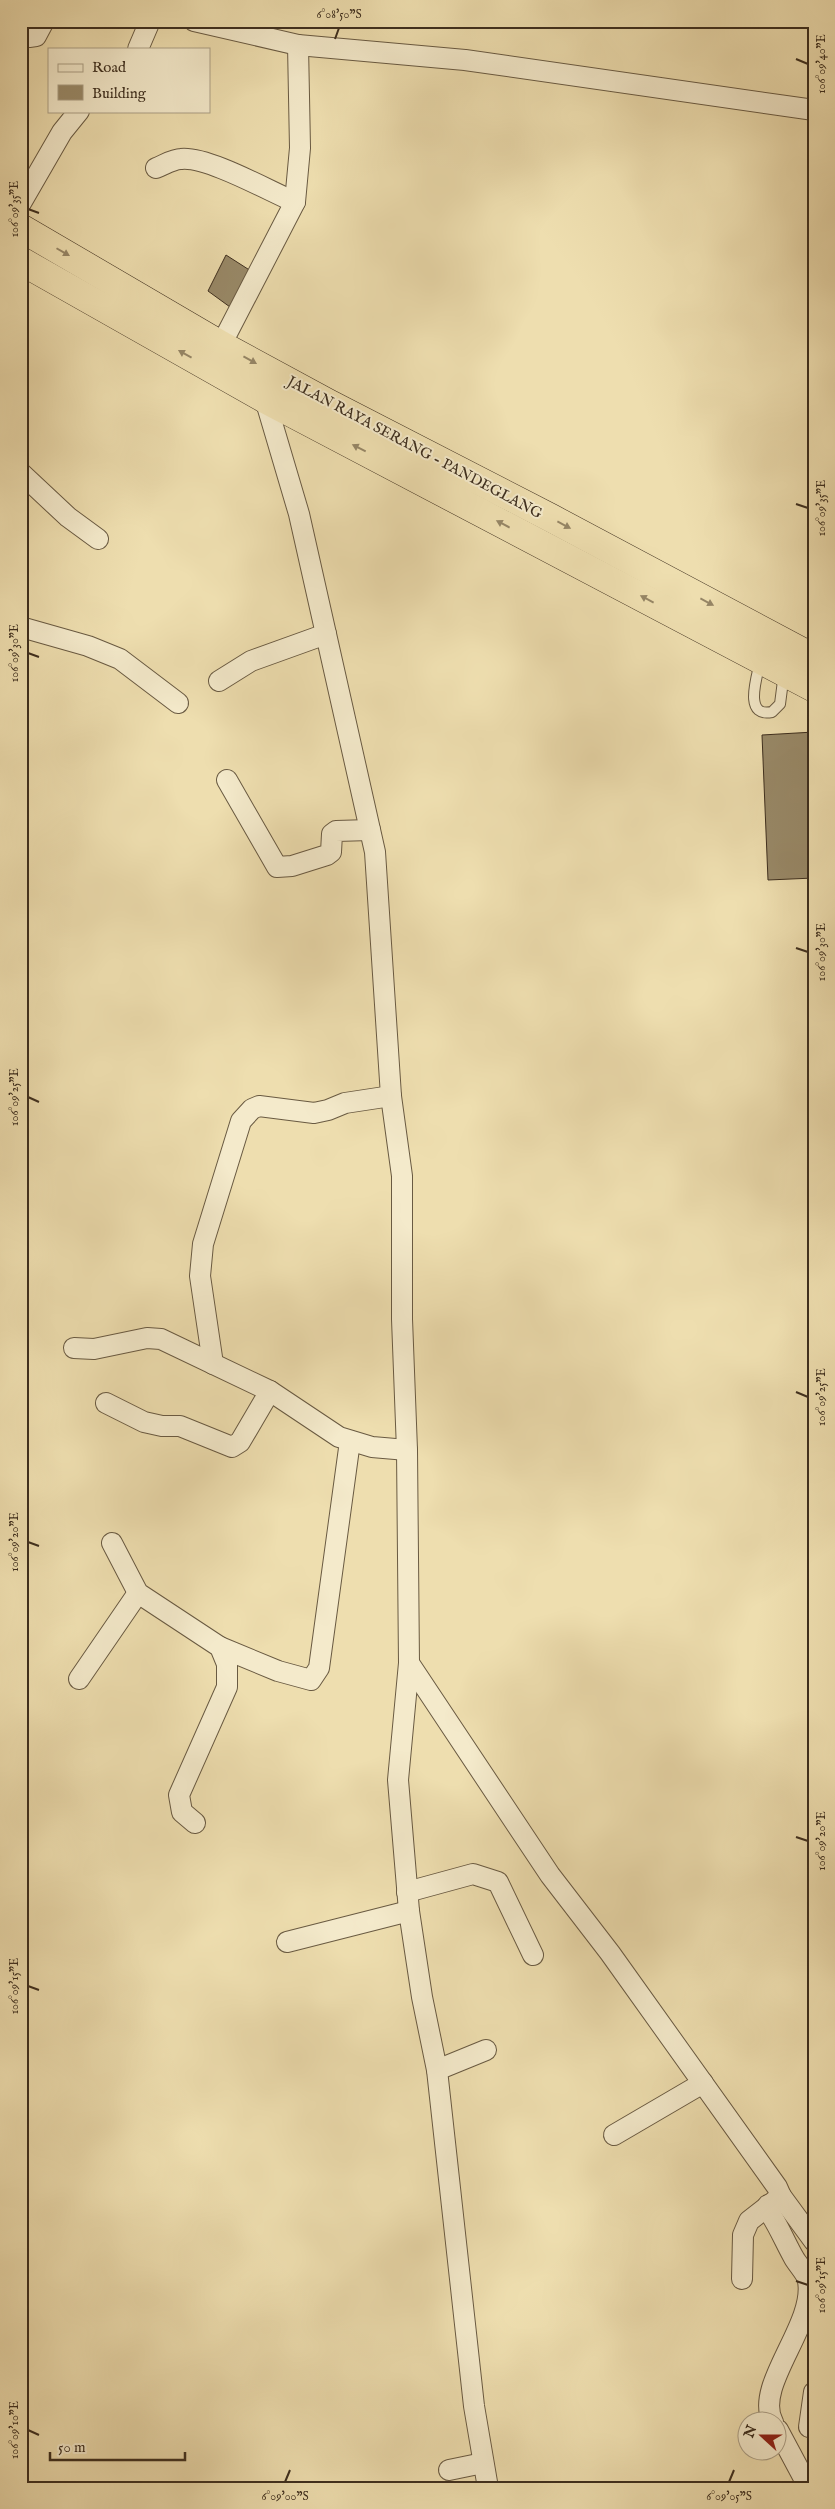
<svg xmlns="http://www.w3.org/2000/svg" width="835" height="2509" font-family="'IM FELL English',serif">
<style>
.building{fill:#998a69;stroke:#3d2e1e}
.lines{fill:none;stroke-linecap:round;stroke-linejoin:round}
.service-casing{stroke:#695a42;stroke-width:12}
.minor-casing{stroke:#695a42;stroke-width:22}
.trunk-casing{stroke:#3d2e1e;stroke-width:29}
.service{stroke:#f4eacb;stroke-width:10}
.minor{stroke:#f4eacb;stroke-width:20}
.trunk{stroke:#eedeaf;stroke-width:28}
.oneway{fill:#968666}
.ticks{fill:none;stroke:#3d2e1e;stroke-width:2}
.labels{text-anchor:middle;stroke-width:4;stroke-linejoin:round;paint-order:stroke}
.street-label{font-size:15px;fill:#3d2e1e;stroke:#f4eacb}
.neatline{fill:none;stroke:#3d2e1e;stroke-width:2}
.ticks-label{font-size:12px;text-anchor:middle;fill:#3d2e1e}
</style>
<rect width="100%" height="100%" fill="#eedeaf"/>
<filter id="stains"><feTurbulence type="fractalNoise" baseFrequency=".004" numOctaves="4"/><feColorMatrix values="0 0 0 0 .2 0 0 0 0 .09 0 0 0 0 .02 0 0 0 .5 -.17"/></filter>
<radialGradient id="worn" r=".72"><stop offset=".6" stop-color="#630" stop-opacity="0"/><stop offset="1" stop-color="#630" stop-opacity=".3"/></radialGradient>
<g class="building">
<polygon points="226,255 251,271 230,307 208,291"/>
<polygon points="814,732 814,878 768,880 762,735"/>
</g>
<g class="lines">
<g class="service-casing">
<path id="service" d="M760,662C757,677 743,718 772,712L780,704L784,673"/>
</g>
<g class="minor-casing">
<g id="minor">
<polyline points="194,21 298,45 300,148 295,202 221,345"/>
<polyline points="21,34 29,37 36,36 44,21"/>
<polyline points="298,45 465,60 814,110"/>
<polyline points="138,49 150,21"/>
<path d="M156,168C164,165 173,159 181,159C207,156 269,191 295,202"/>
<polyline points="21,203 62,132 79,111"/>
<polyline points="265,399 299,514 375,852 391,1096 402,1176 402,1319 407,1450 409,1663 398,1780 409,1911 422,1997 437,2070 474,2406 488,2488"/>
<polyline points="21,473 68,517 98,539"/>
<polyline points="21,627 88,646 120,659 178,703"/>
<polyline points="219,681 251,661 326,634"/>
<polyline points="227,780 277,867 292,866 327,855 331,852 332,834 336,831 370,830"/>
<polyline points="74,1348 94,1349 147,1338 161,1339 270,1391 339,1437 372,1447 407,1450"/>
<polyline points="213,1364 200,1276 203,1244 241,1121 252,1109 259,1106 314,1113 328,1110 345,1103 391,1096"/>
<polyline points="106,1403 144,1422 162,1426 180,1426 232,1447 240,1442 270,1391"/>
<polyline points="112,1543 138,1593 220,1647 227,1664 227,1687 179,1795 182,1812 195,1823"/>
<polyline points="220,1647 278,1671 311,1680 319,1668 350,1441"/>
<polyline points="409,1663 550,1875 610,1953 777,2187 781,2196 749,2221 743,2235 742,2279"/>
<polyline points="79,1679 138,1593"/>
<polyline points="407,1892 473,1874 498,1882 533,1955"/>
<polyline points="287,1942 409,1911"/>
<polyline points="437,2070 486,2050"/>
<polyline points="614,2135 703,2083"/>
<polyline points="781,2196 814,2241"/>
<path d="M768,2205L771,2215C780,2229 786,2244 794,2258C798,2265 807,2274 808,2281C816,2325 753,2386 773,2422"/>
<polyline points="809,2427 814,2392"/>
<polyline points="778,2430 809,2488"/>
<polyline points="449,2470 483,2463"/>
</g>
</g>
<g class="trunk-casing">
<g id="trunk">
<polyline points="21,228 221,345 328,403 551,518 814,658"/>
<polyline points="21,261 265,399 814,688"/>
</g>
</g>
<use href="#service" class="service"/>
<use href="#minor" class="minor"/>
<use href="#trunk" class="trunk"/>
</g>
<defs><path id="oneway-solid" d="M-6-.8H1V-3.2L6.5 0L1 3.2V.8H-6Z" transform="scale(1.25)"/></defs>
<g class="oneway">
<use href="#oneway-solid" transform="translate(63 252) rotate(30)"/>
<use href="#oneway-solid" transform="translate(185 354) rotate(-151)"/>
<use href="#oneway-solid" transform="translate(250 360) rotate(29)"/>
<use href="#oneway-solid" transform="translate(359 448) rotate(-153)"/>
<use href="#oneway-solid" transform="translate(503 524) rotate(-152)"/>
<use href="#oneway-solid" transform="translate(564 525) rotate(28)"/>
<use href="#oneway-solid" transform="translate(647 599) rotate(-152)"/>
<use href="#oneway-solid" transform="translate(707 602) rotate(28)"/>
</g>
<path class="ticks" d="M335,39L339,28M796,59L808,64M28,209L39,213M796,504L808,508M28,653L39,657M796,948L808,952M28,1097L39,1102M796,1392L808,1397M28,1542L39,1546M796,1837L808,1841M28,1986L39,1990M796,2281L808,2285M28,2430L39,2435M285,2482L290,2470M729,2482L734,2470"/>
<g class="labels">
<g class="street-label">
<text transform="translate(415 447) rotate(28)" y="5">JALAN RAYA SERANG - PANDEGLANG</text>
</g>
</g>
<rect width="835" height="2509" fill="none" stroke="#eedeaf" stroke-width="55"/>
<rect x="48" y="48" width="162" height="65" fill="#f4eacb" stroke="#ab9f86"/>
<rect x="58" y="64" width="25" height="8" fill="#f4eacb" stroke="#ab9f86"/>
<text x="92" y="72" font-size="15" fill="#3d2e1e">Road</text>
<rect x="58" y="85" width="25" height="15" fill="#998a69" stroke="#ab9f86"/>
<text x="92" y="98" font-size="15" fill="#3d2e1e">Building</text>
<g transform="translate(762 2436) rotate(291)"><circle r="24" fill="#f4eacb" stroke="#ab9f86"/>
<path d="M0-4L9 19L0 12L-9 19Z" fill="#8f2418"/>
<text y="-8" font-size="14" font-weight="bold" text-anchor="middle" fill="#3d2e1e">N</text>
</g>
<path d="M50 2452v8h135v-8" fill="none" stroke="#3d2e1e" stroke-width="2.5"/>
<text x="58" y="2452" font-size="15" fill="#3d2e1e" stroke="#f4eacb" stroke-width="4" paint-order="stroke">50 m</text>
<rect x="28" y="28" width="780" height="2454" class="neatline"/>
<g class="ticks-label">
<text x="339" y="18">6°08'50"S</text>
<text transform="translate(821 64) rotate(-90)" y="4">106°09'40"E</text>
<text transform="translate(14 209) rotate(-90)" y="4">106°09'35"E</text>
<text transform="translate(821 508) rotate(-90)" y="4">106°09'35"E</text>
<text transform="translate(14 653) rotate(-90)" y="4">106°09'30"E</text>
<text transform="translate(821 952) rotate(-90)" y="4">106°09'30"E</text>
<text transform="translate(14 1097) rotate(-90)" y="4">106°09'25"E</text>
<text transform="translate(821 1397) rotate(-90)" y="4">106°09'25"E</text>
<text transform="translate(14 1542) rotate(-90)" y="4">106°09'20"E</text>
<text transform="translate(821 1841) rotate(-90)" y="4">106°09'20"E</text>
<text transform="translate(14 1986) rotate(-90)" y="4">106°09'15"E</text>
<text transform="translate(821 2285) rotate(-90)" y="4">106°09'15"E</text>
<text transform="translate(14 2430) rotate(-90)" y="4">106°09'10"E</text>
<text x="285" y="2500">6°09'00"S</text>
<text x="729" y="2500">6°09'05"S</text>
</g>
<rect width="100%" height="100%" filter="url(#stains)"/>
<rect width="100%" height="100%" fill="url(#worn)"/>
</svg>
